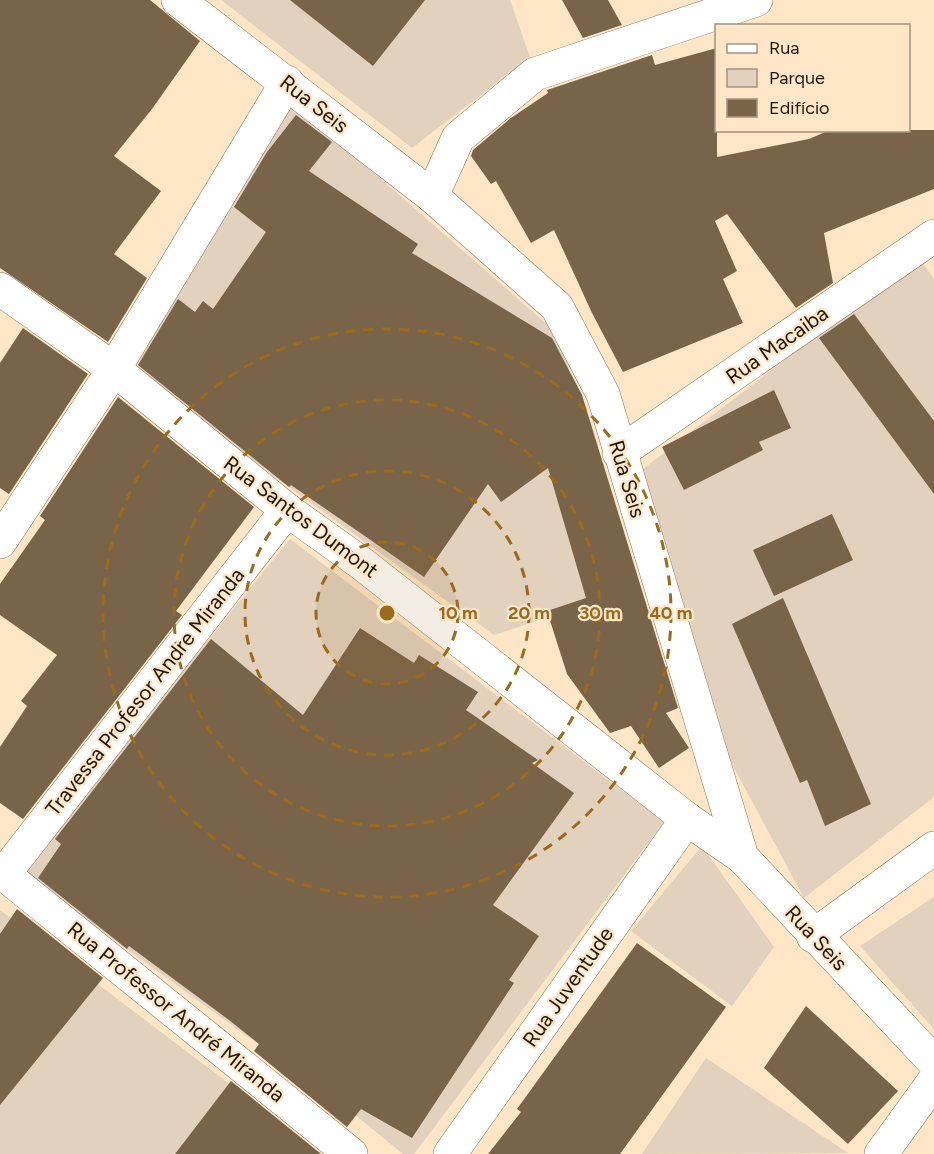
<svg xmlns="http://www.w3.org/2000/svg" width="934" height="1154" font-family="Figtree,sans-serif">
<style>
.green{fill:#e1d1bd}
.building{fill:#796449}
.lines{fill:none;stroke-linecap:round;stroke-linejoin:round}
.street-casing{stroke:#897458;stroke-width:34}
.street{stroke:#fff;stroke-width:33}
.ring{fill:none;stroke:#9a6a1d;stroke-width:3;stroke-dasharray:10 8}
.labels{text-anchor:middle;stroke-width:4.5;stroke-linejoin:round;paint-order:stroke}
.street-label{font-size:21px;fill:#20170c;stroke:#fee6c7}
.centre{fill:#9a6a1d;stroke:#fee6c7;stroke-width:3}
.ring-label{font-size:18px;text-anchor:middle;font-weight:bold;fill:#9a6a1d;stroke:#fee6c7;stroke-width:4.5;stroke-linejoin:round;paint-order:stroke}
</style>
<rect width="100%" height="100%" fill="#fee6c7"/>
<g class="green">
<polygon points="221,0 510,0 530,57 412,148"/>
<polygon points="286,96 557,333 640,587 494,635 132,374"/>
<polygon points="918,257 934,279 934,797 804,898 732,764 643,469"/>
<polygon points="290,539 664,822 414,1154 403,1154 348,1109 20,872"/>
<polygon points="702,846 774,947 732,1006 631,931"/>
<polygon points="934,897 934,1029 860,946"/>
<polygon points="0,910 322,1154 0,1154"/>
<polygon points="706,1058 848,1153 642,1154"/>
</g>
<g class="building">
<polygon points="0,0 150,0 200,41 152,109 114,156 161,191 114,254 147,278 108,342 0,268"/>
<polygon points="290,0 425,0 373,66"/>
<polygon points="562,0 608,0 622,25 583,38"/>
<polygon points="717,48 717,157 809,139 830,130 934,130 934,189 824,233 833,283 796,308 727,214 715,221 737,271 723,279 743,323 623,372 592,313 554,230 531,243 496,181 491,184 471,156 473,150 511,118 548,93 547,90 652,55 655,65"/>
<polygon points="296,115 332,142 309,171 418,244 412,253 552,338 582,395 678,708 666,713 689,748 659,768 631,726 610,733 567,674 547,611 586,598 548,468 501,502 488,484 424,577 291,485 289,487 138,365 178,299 195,312 203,301 213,309 266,232 234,207 267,152"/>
<polygon points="854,314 934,421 934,494 819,338"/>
<polygon points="23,328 88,374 9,494 0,488 0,363"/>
<polygon points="774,390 791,428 759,442 763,450 684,490 662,447"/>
<polygon points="118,397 254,507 176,611 182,615 23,819 0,803 0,747 27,706 21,701 57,655 0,615 0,584 45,520 40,516"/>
<polygon points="832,514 853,560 774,596 753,550"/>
<polygon points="783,598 871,804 825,826 807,780 800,783 732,624"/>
<polygon points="360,628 414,663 419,655 478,692 466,710 538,760 532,763 574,793 493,905 539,936 509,980 514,983 412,1138 361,1109 347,1127 254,1051 259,1044 229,1020 129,946 127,949 38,878 61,844 55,839 211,639 303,715"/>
<polygon points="17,909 103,978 0,1105 0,934"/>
<polygon points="637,943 726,1007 620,1154 488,1154 521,1112 517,1109"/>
<polygon points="806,1006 898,1091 848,1144 764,1068"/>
<polygon points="231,1081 321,1154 175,1154"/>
</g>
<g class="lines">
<g class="street-casing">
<g id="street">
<polyline points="178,0 432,196 557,307 603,394 742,857 934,1062"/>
<polyline points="432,196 458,138 535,74 756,0"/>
<polyline points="0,289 114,369 287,510 361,563 687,819 742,857"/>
<polyline points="619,453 934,236"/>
<polyline points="0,542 114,369 287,82"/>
<polyline points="0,871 351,1154"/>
<polyline points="4,874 287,510"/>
<polyline points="813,936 934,848"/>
<polyline points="450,1154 687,819"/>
<polyline points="881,1154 934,1081"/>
</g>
</g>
<use href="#street" class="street"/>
</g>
<circle cx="387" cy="613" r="71" fill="#9a6a1d" fill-opacity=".12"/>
<g class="ring">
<circle cx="387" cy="613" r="71"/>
<circle cx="387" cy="613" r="142"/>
<circle cx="387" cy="613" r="213"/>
<circle cx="387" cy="613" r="284"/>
</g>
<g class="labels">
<g class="street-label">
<text transform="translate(314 104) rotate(38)" y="7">Rua Seis</text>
<text transform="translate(777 345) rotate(-35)" y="7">Rua Macaiba</text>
<text transform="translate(627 479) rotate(73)" y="7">Rua Seis</text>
<text transform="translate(301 517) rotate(37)" y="7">Rua Santos Dumont</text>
<text transform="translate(145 692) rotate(-52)" y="7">Travessa Profesor Andre Miranda</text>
<text transform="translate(816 938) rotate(47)" y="7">Rua Seis</text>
<text transform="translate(568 987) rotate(-55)" y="7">Rua Juventude</text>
<text transform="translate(176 1012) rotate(39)" y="7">Rua Professor André Miranda</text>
</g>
</g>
<circle cx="387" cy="613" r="9" class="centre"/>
<g class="ring-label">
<text x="458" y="619">10 m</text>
<text x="529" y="619">20 m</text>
<text x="600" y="619">30 m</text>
<text x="671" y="619">40 m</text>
</g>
<rect x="715" y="24" width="195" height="108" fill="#fee6c7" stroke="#a5937c" stroke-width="1.5"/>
<rect x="727" y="44" width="30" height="9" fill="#ffffff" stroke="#a5937c" stroke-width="1.5"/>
<text x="769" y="54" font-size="18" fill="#20170c">Rua</text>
<rect x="727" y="69" width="30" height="18" fill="#e1d1bd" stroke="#a5937c" stroke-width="1.5"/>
<text x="769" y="84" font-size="18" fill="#20170c">Parque</text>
<rect x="727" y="99" width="30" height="18" fill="#796449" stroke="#a5937c" stroke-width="1.5"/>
<text x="769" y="114" font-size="18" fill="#20170c">Edifício</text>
</svg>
